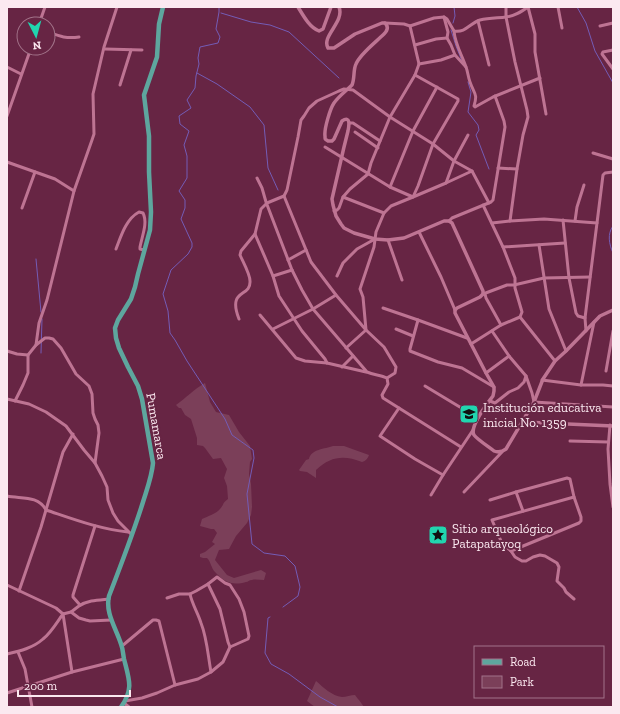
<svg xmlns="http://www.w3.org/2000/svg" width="620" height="714" font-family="'Zilla Slab',serif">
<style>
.green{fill:#7b3f59}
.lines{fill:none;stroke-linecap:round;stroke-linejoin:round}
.stream{stroke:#745cb6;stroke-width:1}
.minor{stroke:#be7493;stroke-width:3}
.tertiary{stroke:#be7493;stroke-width:3.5}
.primary{stroke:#5ea69e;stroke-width:4.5}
.labels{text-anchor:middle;stroke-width:4;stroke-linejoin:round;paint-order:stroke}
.poi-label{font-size:13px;fill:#fbe9f0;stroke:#672544;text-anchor:start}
.street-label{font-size:13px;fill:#fbe9f0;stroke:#672544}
</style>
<rect width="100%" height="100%" fill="#672544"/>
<g class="green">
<path d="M205,383L210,402L216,412L229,415L239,432L250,446L252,459L250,462L249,474L251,484L252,507L251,515L247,523L236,536L229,549L219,550L215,560L227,575L234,578L261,570L266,573L264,580C260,580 255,579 252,580C249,580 248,582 246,582C232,586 224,582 215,572C211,568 211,562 207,558H203L200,557V554L205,552L215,544L212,542L217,533L214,529H211L200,526L202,519C208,516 216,514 220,509C224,505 222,503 228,499L227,486L224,478L227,469L221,458L213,459L205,448L203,446L197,445V438L191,419L185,415L181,408H179L176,405C186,398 194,389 205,383Z"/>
<path d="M333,446H344L355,450L369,455C368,458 366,461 362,462C344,455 331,456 316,470V478L307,472L300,471L299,470L306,460L309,459C311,449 325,449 333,446Z"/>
<path d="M316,681C323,687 332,696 342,697C346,697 351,695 355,695L358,699L359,700L364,707H315L307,701Z"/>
</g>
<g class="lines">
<g class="stream">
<polyline points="219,7 219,12 216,29 220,37 218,43 200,47 198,58 199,64 196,76 195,88 187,100 191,108 179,116 180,124 189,131 184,145 187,156 187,178 179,191 185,200 185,208 181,219 192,243 192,247 188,254 171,270 163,294 168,311 170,333 175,340 187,361 225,419 232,435 253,450 254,458 247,494 252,544 264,553 285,556 295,566 300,587 298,596 283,607"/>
<polyline points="577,7 586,23 595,51 613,83"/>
<polyline points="221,13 251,22 270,25 289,32 339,78"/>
<polyline points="453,23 455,16 454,7"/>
<polyline points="451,30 456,46 462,61"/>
<polyline points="197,73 217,84 250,107 264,125 268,168 278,190"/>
<polyline points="468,82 471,92 468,112 478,125 479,130 476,135 489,169"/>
<polyline points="613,197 613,205"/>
<path d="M613,226C607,234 609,244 613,253"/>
<polyline points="36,259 41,312"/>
<polyline points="41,353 42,319"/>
<polyline points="270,617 268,618 265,653 271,664 289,674 320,697 338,707"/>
</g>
<g class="minor">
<path d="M506,7V17C515,16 521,12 528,7"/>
<polyline points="528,7 535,34 535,52 546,114"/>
<polyline points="558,7 562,28"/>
<polyline points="444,17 448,32 447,38 451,45 455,55 466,67"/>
<polyline points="478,21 489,65"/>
<path d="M385,23L404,24L410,26L434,18L444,17L447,19L454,31C466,33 470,23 480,20C489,18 498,18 506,17L515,62L527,110L528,117L523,135L517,169L510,221L544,219L597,223L585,318L586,331"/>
<polyline points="39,24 45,7"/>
<polyline points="600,26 613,23"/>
<path d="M454,31C455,44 462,55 466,67C468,72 468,77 470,82C474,94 478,93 474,106L475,107L493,97L540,78"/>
<path d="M48,32C59,36 66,39 79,37"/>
<polyline points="415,45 436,39 447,38"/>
<polyline points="105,49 142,50"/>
<polyline points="613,50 603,52 602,54 613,69"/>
<polyline points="419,64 441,60 455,55"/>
<polyline points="7,67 21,74"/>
<polyline points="120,85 131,50"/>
<polyline points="7,116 31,48"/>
<polyline points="350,123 353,123 380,141"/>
<polyline points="355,132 378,148"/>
<polyline points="325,147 390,187 413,197 446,183 454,161 468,135"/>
<polyline points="593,153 613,159"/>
<polyline points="7,162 55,179 74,191"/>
<polyline points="498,168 517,169"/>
<path d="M257,178L262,188L266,202L292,270L302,290L313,309L367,372C374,375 381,375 387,378L388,384L382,395L383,398L461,447"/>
<polyline points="446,183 472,171 489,203"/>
<polyline points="390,187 413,131 437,87"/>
<polyline points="284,196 311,262 336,295 366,330 384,347 396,367 395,373 387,378"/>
<polyline points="343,197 384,213"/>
<polyline points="22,208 35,172"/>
<polyline points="334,211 337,210 339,208 343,197 350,189 368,174 371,163 390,117 415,75 419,64 410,26"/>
<polyline points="563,220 569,278 576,313 578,316 585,318"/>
<polyline points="449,221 452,218 491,202 493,200 505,127 504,121 495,96"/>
<polyline points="575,221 577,207 584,185"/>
<polyline points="492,223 510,221"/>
<polyline points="597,223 603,175 605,173 613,172"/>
<polyline points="419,232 441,277 455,310"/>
<polyline points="388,240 402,280"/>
<polyline points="539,245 549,309 566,351"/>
<polyline points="503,247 565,243"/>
<path d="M116,249C121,236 126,219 139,212L143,213C148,223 142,236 140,247V249L144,250"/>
<polyline points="288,260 306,250"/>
<polyline points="292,270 273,276 255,234 261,209 267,203 284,196 287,190 298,137 301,120 304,116 309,108 317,101 339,91 344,89 353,90 390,117 433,144 454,161 472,171"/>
<polyline points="273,276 279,296 302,331 325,359 327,363"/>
<polyline points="337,276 343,263 357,249 375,239"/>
<polyline points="483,294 507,285 514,285 544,278 590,277"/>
<polyline points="485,294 486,298 501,325"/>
<polyline points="383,308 418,320 467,338"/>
<polyline points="260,315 296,358 305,361 327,363 366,372"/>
<polyline points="520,317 555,361"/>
<path d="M239,319C227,288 251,298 250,281C250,274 243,262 240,255L241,251L255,234"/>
<polyline points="418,320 410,349 410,351 438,362 462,368 494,387"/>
<polyline points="273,329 313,309 336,295"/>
<polyline points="396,329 413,336"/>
<polyline points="492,331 509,356 526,376 532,393 534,402 613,407"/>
<polyline points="471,344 501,325 520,317 522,312 515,288 515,278 503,247 483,205"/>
<polyline points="36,345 45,338 49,338 53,339 61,348 76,374 89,386 92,394 93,413 95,419 98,425 99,433 95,463"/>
<polyline points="346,348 366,330 363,297 360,289 374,247 376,232 384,213 391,206 413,197 418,186 433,144 458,101 458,99 415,75"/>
<polyline points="7,351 17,354 28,355"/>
<polyline points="342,367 353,356"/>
<polyline points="606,371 613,331"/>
<polyline points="486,373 509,356"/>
<polyline points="542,380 581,385 603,385 613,386"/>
<polyline points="581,385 594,322"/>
<polyline points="425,386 478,418"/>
<polyline points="7,399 29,404 46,412 66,426 84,450 95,463 102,476 107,487 108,500 113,513 118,521 132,535"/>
<polyline points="15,401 23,385 28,373 28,355 36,345 39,323 47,300 74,191 92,140 94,134 93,94 104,47 117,7"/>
<polyline points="490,401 495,403 509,392 518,388 524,382 526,376"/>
<polyline points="399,408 380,436 415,459 443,475"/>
<polyline points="610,425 608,449 610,484 613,507"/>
<polyline points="570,441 608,442"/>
<polyline points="464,492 502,452"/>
<polyline points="516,492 523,511"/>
<polyline points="431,495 443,475 473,430"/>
<path d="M7,496C21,499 38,495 46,510C73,519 99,529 128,532"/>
<polyline points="490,500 516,492 567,478 570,479 574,497 492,520 501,541 504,545 511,551 515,557 522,561 526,561 533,557 540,555 545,556 557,563 559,567 557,581 564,588 566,592 574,599"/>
<polyline points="511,551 579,523 581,521 581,517 574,497"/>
<polyline points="7,585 56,608 63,614 71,612 79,618 86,620 90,621 111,620"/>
<polyline points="19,591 41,527 63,452 73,434"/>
<path d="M190,594C192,604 198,613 201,623C207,638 208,656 211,672"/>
<polyline points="167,598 179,594 190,594 196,591 208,584 220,609 228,642 230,647"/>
<polyline points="80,605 73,597 73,595 95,526"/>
<path d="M71,612C74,610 76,608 79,606C88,600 99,600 109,599"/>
<polyline points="63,614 72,672"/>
<polyline points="122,646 153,620 156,620 159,621 175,685"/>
<polyline points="18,652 25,669 32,707"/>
<path d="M7,654C20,651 33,648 43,639C51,633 57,622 63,614"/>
<polyline points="7,693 72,672 124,659"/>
<polyline points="125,701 142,698 157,693 175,685 198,679 211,672 223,662 230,647 248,639 249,636 244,612 239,599 230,585 225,583 217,577 208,584"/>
<polyline points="124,703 129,707"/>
</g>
<g class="tertiary">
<path d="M298,7C303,15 309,27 319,31L323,29L331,7"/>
<path d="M339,7C345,22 321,36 328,48H334L355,34L382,23H385C389,27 387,31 384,34C376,42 360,54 356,64C353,70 355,78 352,85C346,91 339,96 334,103C330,109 324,129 325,136C325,140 325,139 328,141H332L334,139L342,121C351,115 349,126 348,131L344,147L332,199L333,205L336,216L341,224L344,228L354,233L375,239L388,240L404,238L444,221H449L452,223L483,291V294L480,297L457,308L455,310V313L486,373L494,387V391L493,396C488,403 469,426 474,435C478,440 489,447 494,451C499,453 502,452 506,449L534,402L543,379L555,361L566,351L600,316L613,310"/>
<polyline points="522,422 613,426"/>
</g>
<path class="primary" d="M121,707C134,689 129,679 124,659C123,654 123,649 121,644C116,628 105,613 109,596C121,565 133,534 143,502C147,489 152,476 153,463L142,399L138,386L128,367L119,348L116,338L115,328L118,320L131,299L135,287L138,274L150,230L151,212L149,172V136L144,95L157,57L159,24L163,7"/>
</g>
<defs>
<g id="school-square" transform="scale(1)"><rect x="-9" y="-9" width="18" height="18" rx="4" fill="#21d5af" stroke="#672544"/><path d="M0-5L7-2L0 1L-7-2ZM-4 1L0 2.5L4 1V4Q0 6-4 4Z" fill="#111"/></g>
<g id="sight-square" transform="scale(1)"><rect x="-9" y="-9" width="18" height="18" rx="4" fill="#21d5af" stroke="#672544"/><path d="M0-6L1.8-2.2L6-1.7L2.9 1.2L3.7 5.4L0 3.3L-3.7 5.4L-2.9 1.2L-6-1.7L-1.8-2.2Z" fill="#111"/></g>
</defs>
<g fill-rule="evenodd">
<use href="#school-square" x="469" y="414"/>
<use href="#sight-square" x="438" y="535"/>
</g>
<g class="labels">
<g class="poi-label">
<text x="483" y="412">Institución educativa<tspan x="483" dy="15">inicial No. 1359</tspan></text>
<text x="452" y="533">Sitio arqueológico<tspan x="452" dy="15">Patapatayoq</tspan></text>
</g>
<g class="street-label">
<text transform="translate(157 426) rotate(80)" y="5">Pumamarca</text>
</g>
</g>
<rect width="620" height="714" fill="none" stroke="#fbe9f0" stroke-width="16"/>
<rect x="474" y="646" width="130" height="52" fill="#672544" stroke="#a27389"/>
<rect x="482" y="659" width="20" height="6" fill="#5ea69e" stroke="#a27389"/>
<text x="510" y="666" font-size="12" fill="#fbe9f0">Road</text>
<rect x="482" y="676" width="20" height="12" fill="#7b3f59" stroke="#a27389"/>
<text x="510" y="686" font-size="12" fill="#fbe9f0">Park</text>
<g transform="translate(36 36) rotate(174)"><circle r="19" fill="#672544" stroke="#a27389"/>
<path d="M0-3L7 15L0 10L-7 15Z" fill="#21d5af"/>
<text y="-6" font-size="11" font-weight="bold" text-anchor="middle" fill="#fbe9f0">N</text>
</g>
<path d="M18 690v6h112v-6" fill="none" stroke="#fbe9f0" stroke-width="2"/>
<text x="24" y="690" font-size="12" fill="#fbe9f0" stroke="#672544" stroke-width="3" paint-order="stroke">200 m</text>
</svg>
